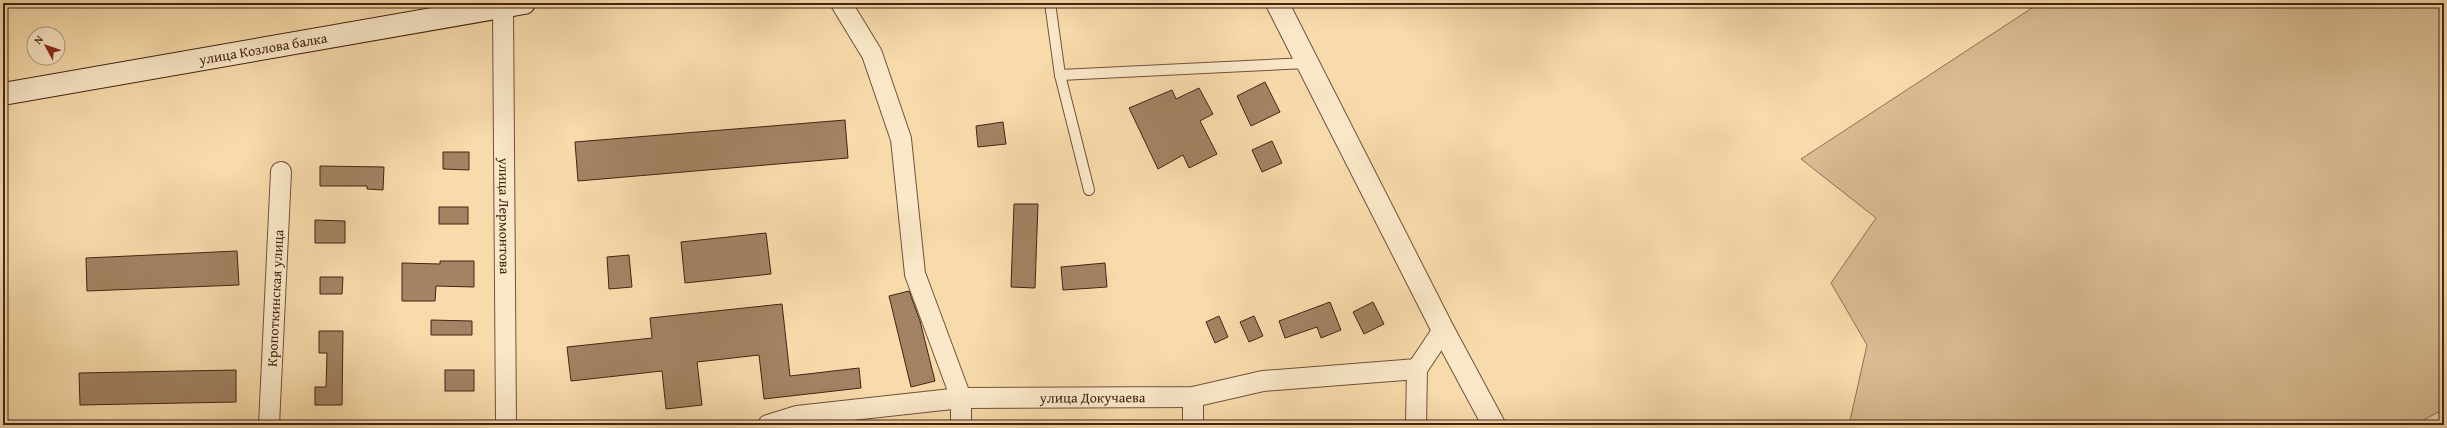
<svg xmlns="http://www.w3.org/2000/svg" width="2447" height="428" font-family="'Gentium Book Plus',serif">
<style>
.green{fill:#d9bc92;stroke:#8e7054}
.building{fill:#a28363;stroke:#442316}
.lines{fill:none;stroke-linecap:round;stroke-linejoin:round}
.service-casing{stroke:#71513b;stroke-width:12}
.minor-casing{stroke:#71513b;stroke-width:22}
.tertiary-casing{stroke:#71513b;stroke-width:24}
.secondary-casing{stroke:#442316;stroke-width:24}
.service{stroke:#fae8c8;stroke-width:10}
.minor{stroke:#fae8c8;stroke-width:20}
.tertiary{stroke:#fae8c8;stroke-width:22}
.secondary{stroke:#fae8c8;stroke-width:22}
.labels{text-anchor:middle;stroke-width:3;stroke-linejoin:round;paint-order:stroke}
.street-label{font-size:14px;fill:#442316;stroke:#fae8c8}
</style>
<rect width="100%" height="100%" fill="#f8dbab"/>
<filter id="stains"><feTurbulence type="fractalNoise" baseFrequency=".005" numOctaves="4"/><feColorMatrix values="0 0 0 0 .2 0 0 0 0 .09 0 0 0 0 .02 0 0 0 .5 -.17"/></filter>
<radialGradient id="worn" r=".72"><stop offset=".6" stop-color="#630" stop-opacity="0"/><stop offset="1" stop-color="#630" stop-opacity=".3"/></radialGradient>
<polygon class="green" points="2026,3 2444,3 2444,409 2414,425 1849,425 1867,345 1831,283 1876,218 1801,159 2035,6"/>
<g class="building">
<polygon points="1265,82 1280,112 1251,126 1237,96"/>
<polygon points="1199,88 1213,114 1200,121 1217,154 1189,168 1183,155 1158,169 1129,108 1172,90 1176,99"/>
<polygon points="845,120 848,158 578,181 575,142"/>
<polygon points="1003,122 1006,144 978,147 976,126"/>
<polygon points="1272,141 1282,163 1262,172 1252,150"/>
<polygon points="443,152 469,152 469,170 443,169"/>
<polygon points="320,166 384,167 383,190 367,189 367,186 320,186"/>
<polygon points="1014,204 1038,204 1035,288 1011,287"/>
<rect x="439" y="207" width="29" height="17"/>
<polygon points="315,220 345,221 345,243 315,243"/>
<polygon points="766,233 771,274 685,283 681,242"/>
<polygon points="237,251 239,285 87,291 86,258"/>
<polygon points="629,255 632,287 609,289 607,257"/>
<polygon points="440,261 474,261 474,287 436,286 435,301 402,301 402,263 440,264"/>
<polygon points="1105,263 1107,287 1063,290 1061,267"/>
<polygon points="320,277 343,277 342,294 320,294"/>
<polygon points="909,291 920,321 935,381 911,387 889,296"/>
<polygon points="1330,302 1341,330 1321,338 1317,327 1285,338 1279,321"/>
<polygon points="1373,302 1384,324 1364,334 1353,312"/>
<polygon points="782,304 790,376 859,368 861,388 764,399 759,355 697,362 702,405 666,409 662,371 571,381 567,347 652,338 650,318"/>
<polygon points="1219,316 1228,337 1215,343 1206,322"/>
<polygon points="1254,316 1263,336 1249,342 1240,322"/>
<polygon points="431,320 472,321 472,335 431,335"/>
<polygon points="319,331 343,331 342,405 315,405 315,387 326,387 327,353 319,353"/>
<polygon points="236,370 236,402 80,405 79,373"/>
<rect x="445" y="370" width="29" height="21"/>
</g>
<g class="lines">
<g class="service-casing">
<g id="service">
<polyline points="1050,3 1060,75 1307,63"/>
<polyline points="1060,75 1089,190"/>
</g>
</g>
<g class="minor-casing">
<g id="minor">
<polyline points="841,3 872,54 901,139 915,274 961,398 961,425"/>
<path id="s1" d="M503,8L506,425"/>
<polyline points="1193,397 1193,425"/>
<path id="s2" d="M269,425L281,172"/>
<path id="s3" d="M768,425L797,416L961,398L1193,397L1263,381L1417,369"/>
<polyline points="1416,425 1417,369 1443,330"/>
</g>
</g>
<g class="tertiary-casing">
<polyline id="tertiary" points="1277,3 1443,330 1494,425"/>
</g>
<g class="secondary-casing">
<g id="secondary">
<path id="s4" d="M3,94L524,3"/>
</g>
</g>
<use href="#service" class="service"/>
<use href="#minor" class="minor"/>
<use href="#tertiary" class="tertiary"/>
<use href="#secondary" class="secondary"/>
</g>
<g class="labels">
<g class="street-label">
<text dy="5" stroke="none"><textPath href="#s4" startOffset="264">улица Козлова балка</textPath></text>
<text dy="5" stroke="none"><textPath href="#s1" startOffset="208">улица Лермонтова</textPath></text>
<text dy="5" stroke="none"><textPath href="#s2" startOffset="127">Кропоткинская улица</textPath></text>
<text dy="5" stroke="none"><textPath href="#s3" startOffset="327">улица Докучаева</textPath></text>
</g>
</g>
<rect width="2447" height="428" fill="none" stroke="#f8dbab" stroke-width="16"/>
<rect x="4" y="4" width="2439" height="420" fill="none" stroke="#442316" stroke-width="2"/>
<rect x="8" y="8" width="2431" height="412" fill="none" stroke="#442316"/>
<g transform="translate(46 46) rotate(310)"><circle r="19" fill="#fae8c8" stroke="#b19981"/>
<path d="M0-3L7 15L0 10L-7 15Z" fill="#8f2418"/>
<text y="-6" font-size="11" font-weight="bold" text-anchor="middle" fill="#442316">N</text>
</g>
<rect width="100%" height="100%" filter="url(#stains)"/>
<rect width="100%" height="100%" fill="url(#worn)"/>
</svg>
